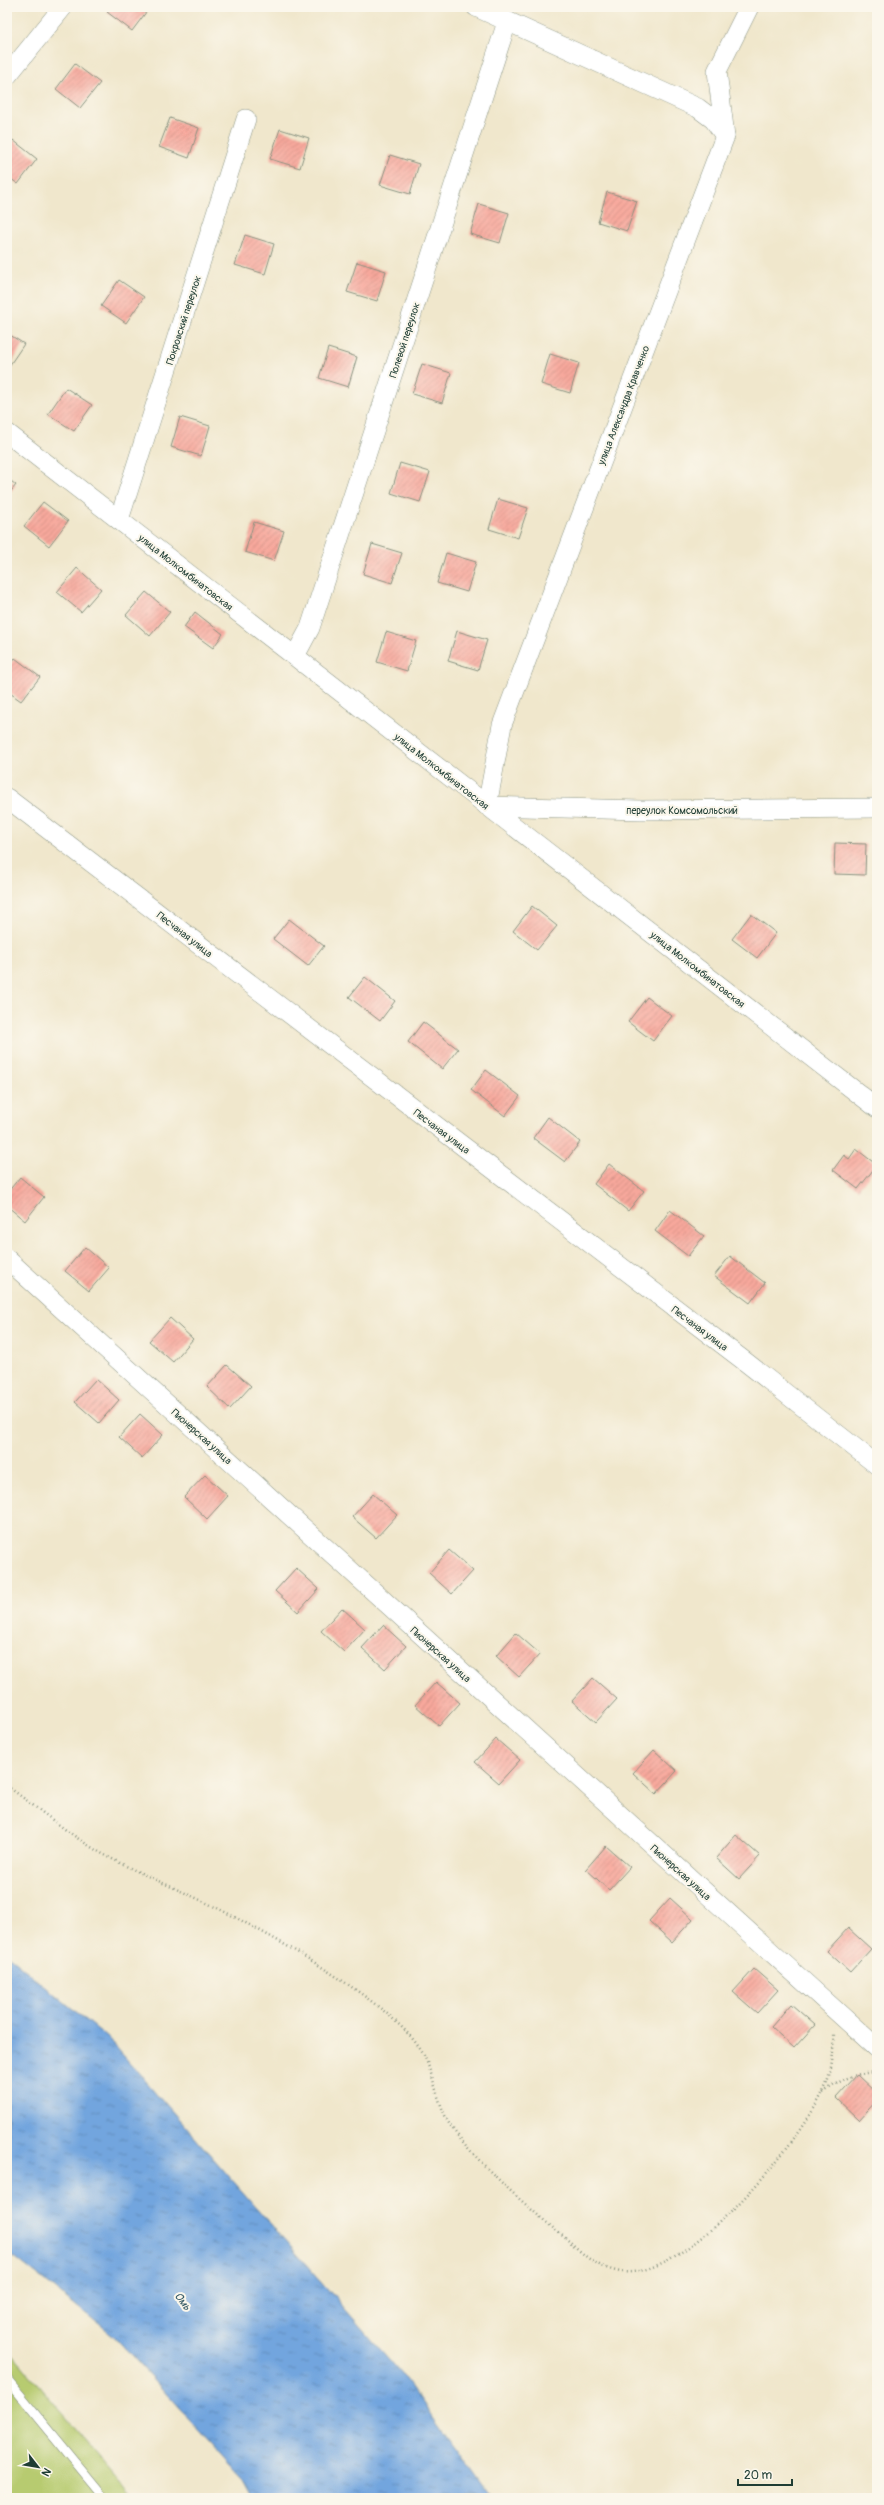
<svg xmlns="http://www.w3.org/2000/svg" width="884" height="2505" font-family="Pangolin,sans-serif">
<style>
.garden{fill:#b7cb6f;stroke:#6b8452}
.water{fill:url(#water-ripples);stroke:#487189}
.building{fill:url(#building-hatch)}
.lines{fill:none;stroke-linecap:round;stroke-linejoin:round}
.lane-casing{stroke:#889280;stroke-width:10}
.street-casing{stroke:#889280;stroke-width:20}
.path{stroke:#889280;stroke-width:2.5;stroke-dasharray:1 3;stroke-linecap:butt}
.lane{stroke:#fff;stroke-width:9}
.street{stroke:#fff;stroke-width:19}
.labels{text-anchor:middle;stroke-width:4;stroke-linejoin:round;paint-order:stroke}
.street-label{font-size:10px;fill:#1f3d34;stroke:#fbf7ec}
.water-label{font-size:11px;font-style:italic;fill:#385c67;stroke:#fbf7ec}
</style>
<defs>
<pattern id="water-ripples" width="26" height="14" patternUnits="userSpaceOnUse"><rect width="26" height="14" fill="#72a5de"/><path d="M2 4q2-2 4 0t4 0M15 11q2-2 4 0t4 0" fill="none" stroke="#5d88b5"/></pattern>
<pattern id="building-hatch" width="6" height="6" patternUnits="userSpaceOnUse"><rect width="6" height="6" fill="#f8a89c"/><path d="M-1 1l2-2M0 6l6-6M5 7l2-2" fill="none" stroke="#c88a80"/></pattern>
</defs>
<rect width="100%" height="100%" fill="#fbf7ec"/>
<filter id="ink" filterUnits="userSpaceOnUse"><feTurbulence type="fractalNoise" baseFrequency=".025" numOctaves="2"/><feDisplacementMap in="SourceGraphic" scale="8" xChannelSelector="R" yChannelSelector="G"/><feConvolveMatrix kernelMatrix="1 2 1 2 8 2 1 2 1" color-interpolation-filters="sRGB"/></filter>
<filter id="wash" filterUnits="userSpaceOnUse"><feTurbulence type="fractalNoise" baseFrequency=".012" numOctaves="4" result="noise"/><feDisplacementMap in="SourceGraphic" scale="16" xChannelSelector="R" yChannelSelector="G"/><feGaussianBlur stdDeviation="0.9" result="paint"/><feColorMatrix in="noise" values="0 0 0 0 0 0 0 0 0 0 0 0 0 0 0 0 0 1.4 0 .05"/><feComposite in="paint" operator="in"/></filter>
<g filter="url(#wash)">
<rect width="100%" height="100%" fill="#f0e7cc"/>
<polygon class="garden" points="7,2348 135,2498 7,2498"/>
<polygon class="water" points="7,1955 108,2038 401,2373 490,2498 253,2498 241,2476 113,2335 7,2251"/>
<g id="blocks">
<g class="building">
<polygon points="111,7 150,7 132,31 107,12"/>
<polygon points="75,64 100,83 80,108 56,89"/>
<polygon points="170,118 199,128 189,158 159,147"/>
<polygon points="280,129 309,138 300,168 270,159"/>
<polygon points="13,140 37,159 18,184 7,176 7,148"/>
<polygon points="390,155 419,164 410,194 380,185"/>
<polygon points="607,192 637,201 627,231 598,222"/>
<polygon points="479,204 509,213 500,243 470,234"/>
<polygon points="245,235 274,244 265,274 235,265"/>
<polygon points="357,262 386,271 377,301 347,292"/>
<polygon points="119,280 144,297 126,323 101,306"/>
<polygon points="7,333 24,344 7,369"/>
<polygon points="328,348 357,357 348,387 319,378"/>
<polygon points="550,354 579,363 570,393 541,384"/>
<polygon points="422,364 451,373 442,403 412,394"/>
<polygon points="66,388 92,405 74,431 48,414"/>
<polygon points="180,417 210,426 201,456 171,447"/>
<polygon points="400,463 430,472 420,502 391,493"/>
<polygon points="7,478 16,485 7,496"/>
<polygon points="498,499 528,508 518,538 489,529"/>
<polygon points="43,502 68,521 49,546 24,526"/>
<polygon points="254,522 284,531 274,561 245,552"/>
<polygon points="372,544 402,553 392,583 363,574"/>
<polygon points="446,553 476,562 467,592 437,583"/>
<polygon points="77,568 101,589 81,612 57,592"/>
<polygon points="146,592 170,612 150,636 126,615"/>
<polygon points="195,612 223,634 213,648 184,627"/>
<polygon points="457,631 487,640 478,670 448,661"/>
<polygon points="386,632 416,641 407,671 377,662"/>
<polygon points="15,658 40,677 21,701 7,691 7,668"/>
<polygon points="835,843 866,844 865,875 834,874"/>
<polygon points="532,906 557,926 537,950 513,931"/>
<polygon points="751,914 776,933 757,958 732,939"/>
<polygon points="289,919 324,946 308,966 273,939"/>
<polygon points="365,977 395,1001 380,1021 349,997"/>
<polygon points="647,997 672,1016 653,1041 628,1022"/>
<polygon points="423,1022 458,1049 442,1069 408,1042"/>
<polygon points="486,1070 520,1096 505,1116 471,1090"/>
<polygon points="548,1117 580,1142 565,1162 533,1138"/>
<polygon points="856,1149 877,1165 858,1189 833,1170 844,1155 849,1159"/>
<polygon points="609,1164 644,1191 628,1211 594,1184"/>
<polygon points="20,1177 44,1197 25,1221 7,1206 7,1193"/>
<polygon points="670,1210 704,1236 688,1256 655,1231"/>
<polygon points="85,1247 109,1268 89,1291 65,1271"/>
<polygon points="730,1256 765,1283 750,1303 714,1276"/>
<polygon points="170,1318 193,1339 173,1362 149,1341"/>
<polygon points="227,1365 251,1386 230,1409 207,1387"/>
<polygon points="96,1379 119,1400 99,1423 75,1402"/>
<polygon points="140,1414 163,1435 142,1458 119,1437"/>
<polygon points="205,1475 228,1496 207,1519 184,1497"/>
<polygon points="373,1494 397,1515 376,1538 352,1517"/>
<polygon points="449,1550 473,1571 452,1594 429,1573"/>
<polygon points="296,1568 319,1589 298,1612 275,1591"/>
<polygon points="342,1608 365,1629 344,1652 321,1631"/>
<polygon points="383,1625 406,1646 385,1669 362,1648"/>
<polygon points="516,1633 540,1654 519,1677 496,1656"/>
<polygon points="593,1678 617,1699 596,1722 572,1701"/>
<polygon points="436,1682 460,1703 439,1726 415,1705"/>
<polygon points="496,1739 520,1760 499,1783 475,1762"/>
<polygon points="654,1750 677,1771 656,1794 633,1773"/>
<polygon points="736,1835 760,1856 739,1879 716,1858"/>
<polygon points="606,1846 630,1867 609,1890 586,1869"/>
<polygon points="670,1898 693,1919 672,1942 649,1921"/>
<polygon points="848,1928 871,1949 850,1972 827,1951"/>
<polygon points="754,1969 778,1990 757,2013 733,1992"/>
<polygon points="791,2004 815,2025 794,2048 771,2027"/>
<polygon points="857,2075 877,2094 877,2100 859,2120 836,2098"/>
</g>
</g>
</g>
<g filter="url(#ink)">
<use href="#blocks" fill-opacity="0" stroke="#889280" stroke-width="1"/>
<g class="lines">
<g class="lane-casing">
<polyline id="lane" points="7,2379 105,2498"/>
</g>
<g class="street-casing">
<g id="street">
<polyline points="476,7 698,108 714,120 725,136"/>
<polyline points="749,7 717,71 725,136 502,725 487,806 641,810 877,808"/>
<polyline points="7,76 63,7"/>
<polyline points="7,433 877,1108"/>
<polyline points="119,520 246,119"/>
<polyline points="295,656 310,628 507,22"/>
<polyline points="7,798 747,1363 877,1465"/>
<polyline points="7,1259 877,2048"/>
</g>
</g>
<g class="path">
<path d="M7,1786C38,1808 68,1834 101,1853C141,1875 184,1891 225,1912C279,1940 343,1977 390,2016C404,2029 419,2043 426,2060C435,2081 438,2105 450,2125C476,2163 533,2212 569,2241C577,2248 586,2258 596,2263C602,2267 616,2272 623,2272C688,2278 795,2148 822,2094C832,2075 834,2054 833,2033"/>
<path d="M823,2093C841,2079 855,2073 877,2072"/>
</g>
<use href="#lane" class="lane"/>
<use href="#street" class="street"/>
</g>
</g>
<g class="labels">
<g class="street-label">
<text transform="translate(183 320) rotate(-72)" y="4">Покровский переулок</text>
<text transform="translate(404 340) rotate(-72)" y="4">Полевой переулок</text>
<text transform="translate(623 405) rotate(-69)" y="4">улица Александра Кравченко</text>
<text transform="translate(186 572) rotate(38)" y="4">улица Молкомбинатовская</text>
<text transform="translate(442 771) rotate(38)" y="4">улица Молкомбинатовская</text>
<text x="682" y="814">переулок Комсомольский</text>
<text transform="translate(185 934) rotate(38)" y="4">Песчаная улица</text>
<text transform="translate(698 969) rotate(38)" y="4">улица Молкомбинатовская</text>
<text transform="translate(442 1131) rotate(37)" y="4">Песчаная улица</text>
<text transform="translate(700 1328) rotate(37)" y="4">Песчаная улица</text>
<text transform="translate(202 1436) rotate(42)" y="4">Пионерская улица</text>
<text transform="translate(441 1654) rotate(42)" y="4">Пионерская улица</text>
<text transform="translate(681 1872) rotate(42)" y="4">Пионерская улица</text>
</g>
<g class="water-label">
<text transform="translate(183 2301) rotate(53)" y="4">Омь</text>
</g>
</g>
<rect width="884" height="2505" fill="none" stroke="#fbf7ec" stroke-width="24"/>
<g transform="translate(38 2467) rotate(121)" stroke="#fbf7ec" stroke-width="3" paint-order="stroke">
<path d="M0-3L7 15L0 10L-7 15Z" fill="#1f3d34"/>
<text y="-6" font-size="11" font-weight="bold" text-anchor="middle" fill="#1f3d34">N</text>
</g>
<path d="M738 2479v6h54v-6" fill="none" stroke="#1f3d34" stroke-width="2"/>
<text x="744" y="2479" font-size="12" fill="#1f3d34" stroke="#fbf7ec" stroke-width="3" paint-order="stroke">20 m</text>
</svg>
